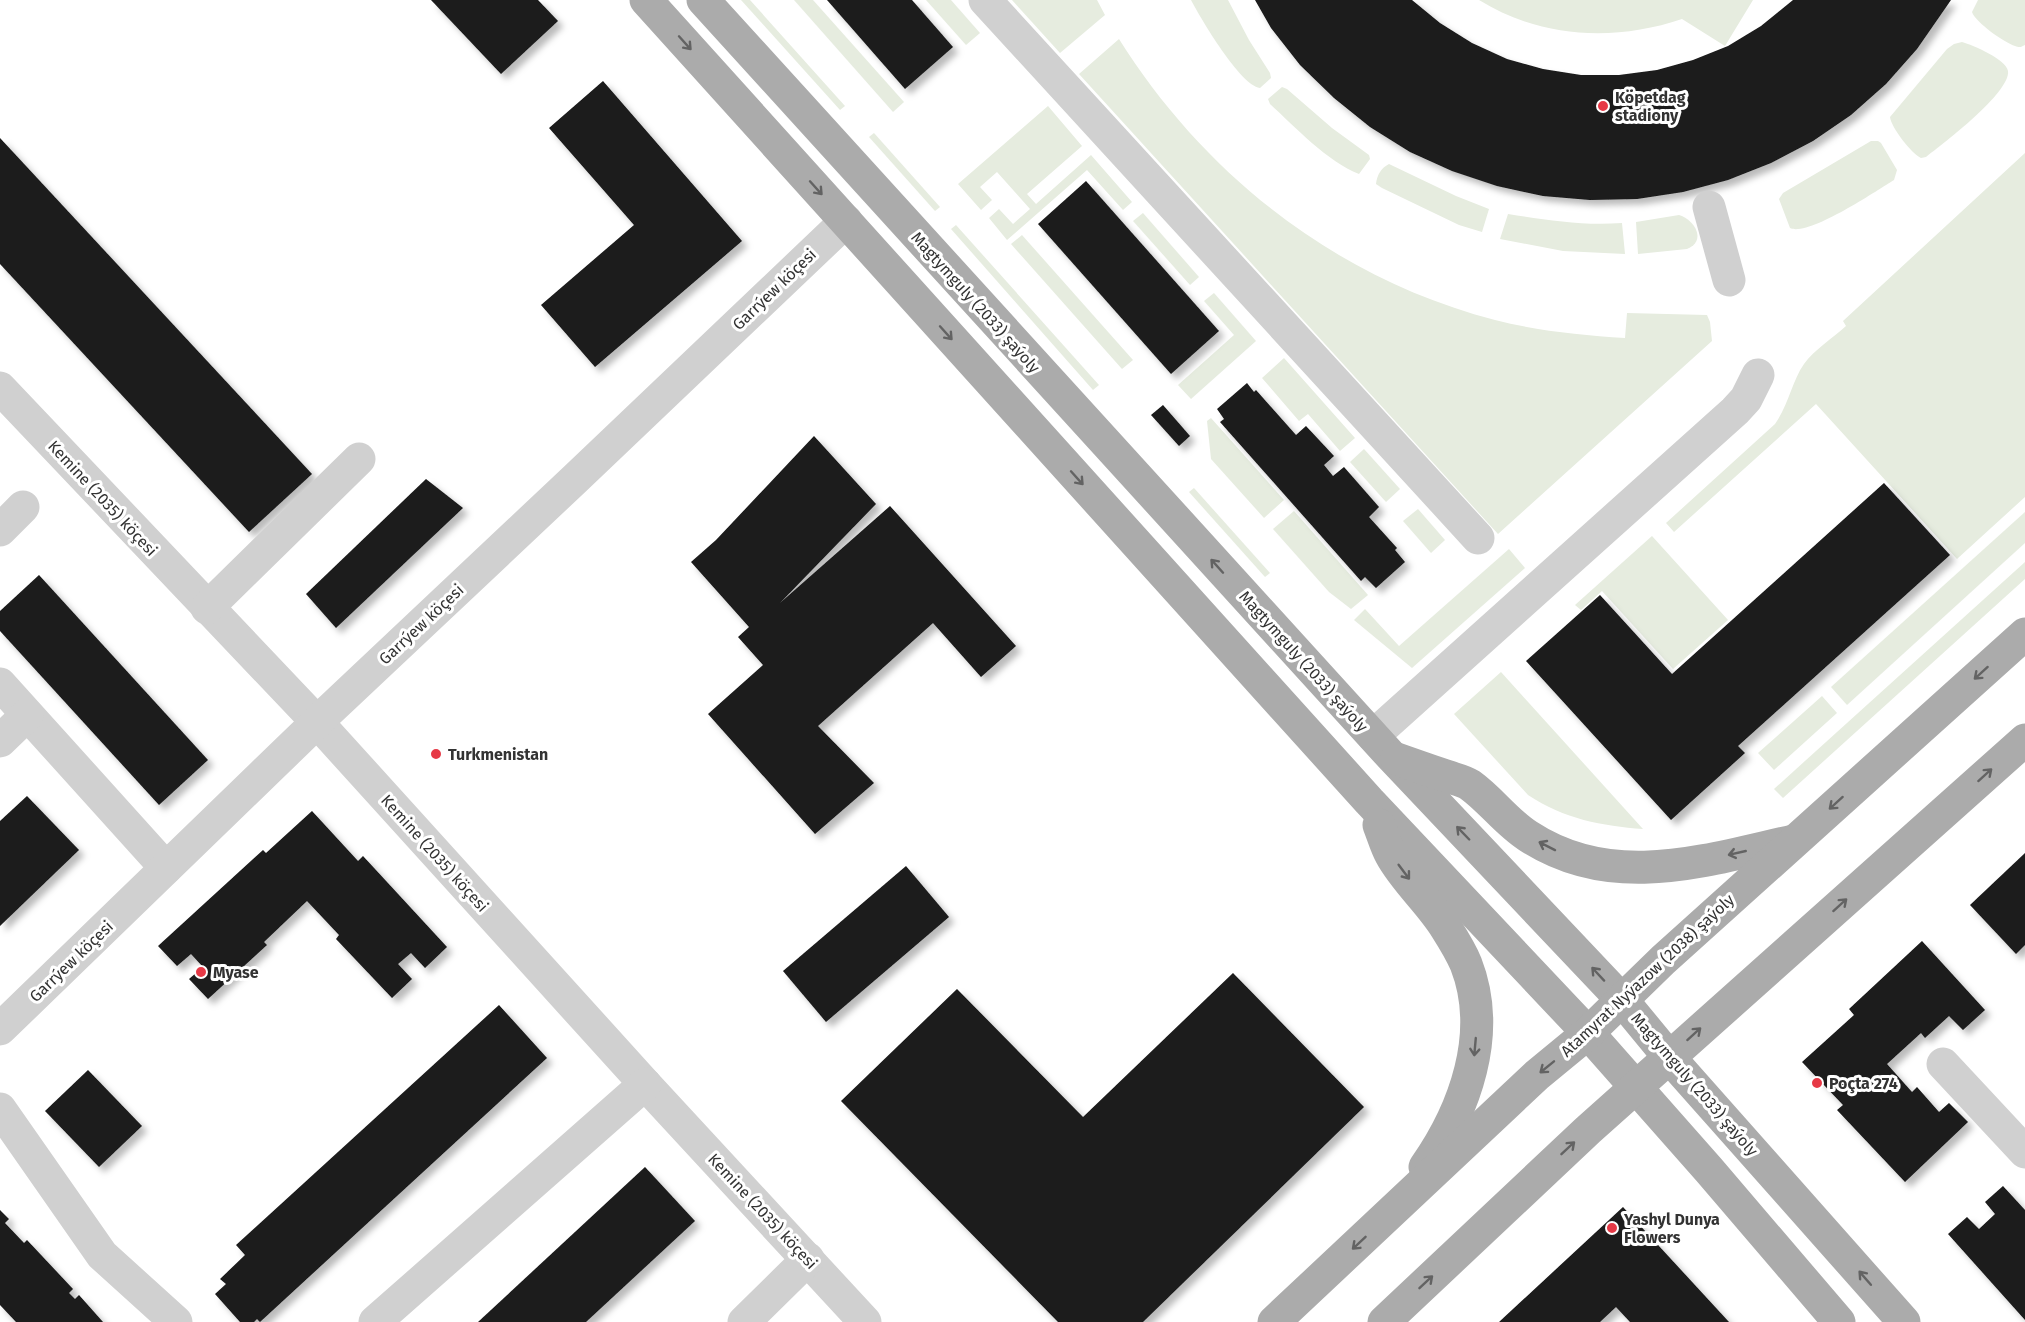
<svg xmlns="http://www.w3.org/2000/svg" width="2025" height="1322" font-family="'Fira Sans',sans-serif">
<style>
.green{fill:#e6ecdf}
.building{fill:#1a1a1a;filter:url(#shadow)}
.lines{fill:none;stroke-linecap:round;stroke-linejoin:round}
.minor{stroke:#d0d0d0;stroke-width:33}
.major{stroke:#ababab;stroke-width:33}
.oneway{stroke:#636363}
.poi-dot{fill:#e63946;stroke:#fff;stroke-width:2}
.labels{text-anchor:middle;stroke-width:6;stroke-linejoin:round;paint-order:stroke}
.poi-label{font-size:16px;font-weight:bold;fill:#333;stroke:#fff;text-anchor:start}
.street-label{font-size:16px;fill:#333;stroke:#fff}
</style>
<defs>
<filter id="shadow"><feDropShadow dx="5.5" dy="5.5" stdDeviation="3" flood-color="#0004"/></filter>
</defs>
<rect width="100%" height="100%" fill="#fff"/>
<g class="green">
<polygon points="741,0 750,0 845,106 840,110"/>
<polygon points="794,0 813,0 904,102 893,112"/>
<polygon points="926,0 951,0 980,33 966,45"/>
<polygon points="1012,0 1097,0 1105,15 1060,53"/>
<path d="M1191,0H1228L1249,40L1270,73L1271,78L1260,88C1240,85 1201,19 1191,0Z"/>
<path d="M1479,0H1753L1725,46L1682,19C1614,42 1540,38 1479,0Z"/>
<path d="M1978,0H2025V45C2021,47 2020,48 2015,46C2005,43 1975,22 1972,12Z"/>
<path d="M1119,39C1205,176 1337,279 1495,320C1538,331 1581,335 1625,338L1627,313L1707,315L1710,322L1712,341L1498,534L1079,74Z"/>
<path d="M1962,42C1973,45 2007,60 2008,71C2011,92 1943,144 1926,157L1921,158C1911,153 1891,127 1890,117L1947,49L1954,44Z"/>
<path d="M1282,87L1287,89L1332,128L1369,155L1370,159L1359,174C1328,162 1295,127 1270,104L1268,99Z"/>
<polygon points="1048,106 1082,146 1027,194 1036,204 1091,155 1132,202 1123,210 1087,170 1007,240 989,218 999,209 1013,224 1030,209 997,172 980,187 992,200 981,210 958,184"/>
<polygon points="874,133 940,207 935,211 869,137"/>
<path d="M1871,141H1878L1881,143L1897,170L1894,180C1876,191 1808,237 1790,228L1779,199L1783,193Z"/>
<path d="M2025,153V497L1957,559L1816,404L1674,532L1666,523L1775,424C1789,404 1792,381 1804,364C1814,350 1833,338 1846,326L1843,321Z"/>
<path d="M1389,164L1456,196L1489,209L1482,232L1459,225L1382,188L1376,184C1377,175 1381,168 1389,164Z"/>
<polygon points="1143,213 1199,277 1190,285 1133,221"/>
<path d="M1508,214C1546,220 1583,226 1622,223L1625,254L1563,251L1500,239Z"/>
<path d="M1679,215C1695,220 1707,241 1687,249L1638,254L1636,222Z"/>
<polygon points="956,225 1099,385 1093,390 951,229"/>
<polygon points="1022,235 1133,360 1122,369 1011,244"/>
<polygon points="1214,293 1256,341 1191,399 1178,385 1234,335 1204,301"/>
<polygon points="1284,358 1355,438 1340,451 1308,414 1299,421 1262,378"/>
<polygon points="1211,418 1284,500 1264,518 1211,459 1207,421"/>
<polygon points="1364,449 1400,489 1386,502 1350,462"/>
<polygon points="1194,488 1270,573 1265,577 1189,492"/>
<polygon points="1418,509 1445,540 1431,553 1403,521"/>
<polygon points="1294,511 1368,595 1351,609 1329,592 1273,529"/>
<polygon points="2025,512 2025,543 1847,705 1831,687"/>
<polygon points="1652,536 1728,620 1673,669 1602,591 1581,610 1575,605"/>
<polygon points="1509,549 1525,568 1412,668 1354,620 1365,609 1399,646"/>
<polygon points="2025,562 2025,579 1783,798 1774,789"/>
<path d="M1501,672L1643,829C1602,826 1564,819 1528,795L1454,714Z"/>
<polygon points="1822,696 1837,713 1774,770 1758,753"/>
</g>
<g class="building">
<polygon points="431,0 538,0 558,21 501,74"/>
<polygon points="827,0 912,0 953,47 905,89"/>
<polygon points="1255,0 1412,0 1440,23 1472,43 1507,59 1543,69 1581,75 1619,75 1657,70 1693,60 1728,46 1761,26 1793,0 1951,0 1917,49 1886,84 1851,115 1813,141 1771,163 1728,180 1683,192 1637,199 1590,200 1543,196 1497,186 1452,171 1410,152 1370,127 1334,98 1300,65 1271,28"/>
<polygon points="603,81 742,241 595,367 541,305 634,225 549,128"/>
<polygon points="0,138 312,474 249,532 0,264"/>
<polygon points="1086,181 1219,331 1171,374 1038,224"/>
<polygon points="1247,383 1254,392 1256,390 1296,435 1306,426 1334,456 1324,465 1333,476 1344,467 1379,507 1369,517 1397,548 1395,550 1405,562 1376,588 1365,577 1361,581 1220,422 1224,419 1217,409"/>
<polygon points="1163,405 1190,436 1179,446 1151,415"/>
<polygon points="814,436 876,504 780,603 890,506 1016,646 981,677 933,623 818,726 874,783 815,834 708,714 763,665 738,637 749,627 691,562 716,540"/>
<polygon points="426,479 463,508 336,628 306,594"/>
<polygon points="1884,483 1950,555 1738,746 1745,753 1671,820 1526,661 1600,595 1672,674"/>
<polygon points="39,575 208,760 159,805 0,631 0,611"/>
<polygon points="27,796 79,850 0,926 0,821"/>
<polygon points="312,811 358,861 363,856 447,947 425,968 411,953 398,964 412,979 392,998 336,939 339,935 307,901 264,942 267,945 208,999 189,979 203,967 191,954 177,966 158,946 263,850 266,853"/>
<polygon points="2025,853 2025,945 2016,954 1970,905"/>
<polygon points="906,866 949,917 826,1022 783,971"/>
<polygon points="1922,941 1985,1010 1963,1030 1949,1016 1925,1038 1921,1033 1887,1064 1912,1092 1917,1087 1939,1112 1949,1103 1968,1122 1905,1182 1837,1110 1843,1105 1802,1062 1854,1015 1849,1009"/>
<polygon points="1233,973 1364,1107 1143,1322 1058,1322 841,1101 957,989 1083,1117"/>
<polygon points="499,1005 547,1058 260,1322 257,1319 254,1322 240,1322 215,1294 226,1284 220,1279 245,1255 236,1245"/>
<polygon points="88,1070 142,1126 99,1167 45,1111"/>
<polygon points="645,1167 695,1221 586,1322 478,1322"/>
<polygon points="2003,1186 2025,1210 2025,1320 1948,1234 1967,1217 1979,1229 1995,1214 1985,1202"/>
<polygon points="1623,1207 1729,1322 1630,1322 1616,1307 1600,1322 1499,1322"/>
<polygon points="0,1210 9,1219 5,1223 24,1243 27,1240 73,1289 69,1293 75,1299 79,1295 103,1322 16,1322 0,1305"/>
</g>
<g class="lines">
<g class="minor">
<polyline points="985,0 1478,538"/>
<polyline points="1709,207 1729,280"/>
<polyline points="0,388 317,722 645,1084 865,1322"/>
<polyline points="0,530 23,507"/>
<polyline points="207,608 359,459"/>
<polyline points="0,684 166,868"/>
<polyline points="1373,736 1735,411 1746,399 1758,375"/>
<polyline points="0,741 27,715"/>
<polyline points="0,1029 317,722 575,479 846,221"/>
<polyline points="1943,1064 2025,1152"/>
<polyline points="0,1109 102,1255 176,1322"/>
<polyline points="375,1322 645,1084"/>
<polyline points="744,1322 808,1259"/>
</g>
<g class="major">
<polyline points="646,0 1369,801 1588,1033 1709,1170 1839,1322"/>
<polyline points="703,0 1392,757 1622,1000 1669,1057 1904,1322"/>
<path d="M1397,759C1414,765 1431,771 1449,777C1455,779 1464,781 1470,785C1491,800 1506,822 1528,836C1612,891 1703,861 1793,841"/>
<path d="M1379,825C1383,835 1386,846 1391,855C1405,881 1430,902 1446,928C1453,939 1461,952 1466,964C1493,1033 1465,1110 1425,1167"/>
<polyline points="1274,1322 1537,1075 1588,1033 1663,960 2025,634"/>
<polyline points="1384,1322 1588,1130 2025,740"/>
</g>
</g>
<defs><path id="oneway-shaft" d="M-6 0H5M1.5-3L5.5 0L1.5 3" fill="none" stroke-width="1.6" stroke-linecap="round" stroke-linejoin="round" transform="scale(1.5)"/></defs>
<g class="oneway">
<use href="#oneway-shaft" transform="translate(685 43) rotate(48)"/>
<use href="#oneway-shaft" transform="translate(816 188) rotate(48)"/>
<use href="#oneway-shaft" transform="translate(946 333) rotate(48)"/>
<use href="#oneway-shaft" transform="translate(1077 478) rotate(48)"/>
<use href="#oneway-shaft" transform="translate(1217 566) rotate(-132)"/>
<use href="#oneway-shaft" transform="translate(1981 673) rotate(138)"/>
<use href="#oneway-shaft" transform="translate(1985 775) rotate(-42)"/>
<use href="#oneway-shaft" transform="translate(1836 803) rotate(138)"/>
<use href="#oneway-shaft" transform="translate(1463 833) rotate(-134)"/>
<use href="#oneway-shaft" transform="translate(1547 846) rotate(-153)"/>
<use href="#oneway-shaft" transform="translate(1737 853) rotate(167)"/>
<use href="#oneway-shaft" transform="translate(1404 872) rotate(53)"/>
<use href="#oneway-shaft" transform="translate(1840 905) rotate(-42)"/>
<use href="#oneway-shaft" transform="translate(1598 974) rotate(-133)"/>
<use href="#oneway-shaft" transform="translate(1694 1034) rotate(-42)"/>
<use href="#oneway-shaft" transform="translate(1475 1047) rotate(95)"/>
<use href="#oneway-shaft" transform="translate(1547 1067) rotate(141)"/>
<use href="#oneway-shaft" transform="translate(1568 1148) rotate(-43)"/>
<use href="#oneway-shaft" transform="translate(1359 1243) rotate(137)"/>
<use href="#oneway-shaft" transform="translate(1865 1278) rotate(-131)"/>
<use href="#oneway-shaft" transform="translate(1426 1282) rotate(-43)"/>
</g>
<g class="poi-dot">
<circle cx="1603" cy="106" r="6"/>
<circle cx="436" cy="754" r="6"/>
<circle cx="201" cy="972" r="6"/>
<circle cx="1817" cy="1083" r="6"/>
<circle cx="1612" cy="1228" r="6"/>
</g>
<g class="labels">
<g class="poi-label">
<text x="1615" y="103">Köpetdag<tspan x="1615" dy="18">stadiony</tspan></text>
<text x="448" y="760">Turkmenistan</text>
<text x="213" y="978">Myase</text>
<text x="1829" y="1089">Poçta 274</text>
<text x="1624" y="1225">Yashyl Dunya<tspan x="1624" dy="18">Flowers</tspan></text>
</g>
<g class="street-label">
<text transform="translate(774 289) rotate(-44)" y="6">Garrýew köçesi</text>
<text transform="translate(976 302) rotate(48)" y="6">Magtymguly (2033) şaýoly</text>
<text transform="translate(103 498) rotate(47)" y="6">Kemine (2035) köçesi</text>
<text transform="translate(421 624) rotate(-43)" y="6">Garrýew köçesi</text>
<text transform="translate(1304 661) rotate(48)" y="6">Magtymguly (2033) şaýoly</text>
<text transform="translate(435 853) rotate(48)" y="6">Kemine (2035) köçesi</text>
<text transform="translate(71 961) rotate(-44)" y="6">Garrýew köçesi</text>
<text transform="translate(1647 975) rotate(-43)" y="6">Atamyrat Nyýazow (2038) şaýoly</text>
<text transform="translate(1695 1084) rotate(49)" y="6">Magtymguly (2033) şaýoly</text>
<text transform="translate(763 1211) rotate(47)" y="6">Kemine (2035) köçesi</text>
</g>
</g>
</svg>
